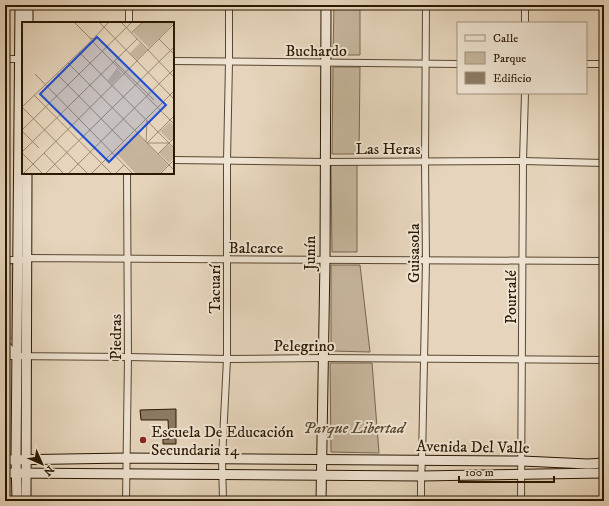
<svg xmlns="http://www.w3.org/2000/svg" width="609" height="506" font-family="'IM FELL DW Pica',serif">
<style>
.green{fill:#c6b59c;stroke:#78664f}
.building{fill:#8c7a63;stroke:#2a1802}
.lines{fill:none;stroke-linecap:round;stroke-linejoin:round}
.street-casing{stroke:#594730;stroke-width:8}
.secondary-casing{stroke:#2a1802;stroke-width:11}
.street{stroke:#efe4d3;stroke-width:6}
.secondary{stroke:#efe4d3;stroke-width:9}
.poi-dot{fill:#8f2418;stroke:#efe4d3;stroke-width:1.5}
.labels{text-anchor:middle;stroke-width:4;stroke-linejoin:round;paint-order:stroke}
.street-label{font-size:16px;fill:#2a1802;stroke:#efe4d3}
.park-label{font-size:16px;font-style:italic;fill:#594730;stroke:#efe4d3}
.poi-label{font-size:16px;fill:#2a1802;stroke:#efe4d3;text-anchor:start}
.inset-road{fill:none;stroke:#9b8972;stroke-width:1}
.view{fill:#1d4ed8;fill-opacity:0.15;stroke:#1d4ed8;stroke-width:2}
.inset-edge{fill:none;stroke:#2a1802;stroke-width:2}
</style>
<rect width="100%" height="100%" fill="#e6d5bc"/>
<filter id="stains"><feTurbulence type="fractalNoise" baseFrequency=".005" numOctaves="4"/><feColorMatrix values="0 0 0 0 .2 0 0 0 0 .09 0 0 0 0 .02 0 0 0 .5 -.17"/></filter>
<radialGradient id="worn" r=".72"><stop offset=".6" stop-color="#630" stop-opacity="0"/><stop offset="1" stop-color="#630" stop-opacity=".3"/></radialGradient>
<g class="green">
<polygon points="334,5 360,5 360,55 333,55"/>
<polygon points="333,67 360,67 359,154 332,154"/>
<polygon points="5,74 9,74 8,254 5,254"/>
<polygon points="331,165 357,165 357,252 332,252"/>
<polygon points="5,264 14,264 14,335 9,341 5,337"/>
<polygon points="331,265 360,265 370,352 331,351"/>
<polygon points="330,363 372,363 379,453 331,452"/>
</g>
<polygon class="building" points="176,409 176,444 163,444 163,439 169,439 168,420 141,420 140,410"/>
<g class="lines">
<g class="street-casing">
<g id="street">
<polyline points="525,5 525,23"/>
<polyline points="129,23 129,5"/>
<polyline points="5,59 23,59"/>
<polyline points="173,61 458,64"/>
<polyline points="586,64 604,64"/>
<polyline points="173,160 325,162 523,161 604,163"/>
<path d="M5,260H24L27,258C219,259 412,261 604,261"/>
<polyline points="5,343 18,357"/>
<polyline points="5,356 128,357 227,359 323,358 604,360"/>
<polyline points="126,501 128,357 127,173"/>
<polyline points="223,501 222,459 227,359 227,160 229,62 229,5"/>
<polyline points="421,501 421,476 422,460 426,261 425,161 426,5"/>
<polyline points="521,501 523,161 525,93"/>
</g>
</g>
<g class="secondary-casing">
<g id="secondary">
<polyline points="28,23 28,5"/>
<polyline points="5,460 127,458 522,461 588,464 604,463"/>
<polyline points="5,473 421,476 604,473"/>
<polyline points="17,501 16,459 20,5"/>
<polyline points="26,501 27,173"/>
<polyline points="321,501 325,260 326,5"/>
</g>
</g>
<use href="#street" class="street"/>
<use href="#secondary" class="secondary"/>
</g>
<circle class="poi-dot" cx="143" cy="440" r="4"/>
<g class="labels">
<g class="street-label">
<text x="316" y="56">Buchardo</text>
<text x="388" y="154">Las Heras</text>
<text x="256" y="253">Balcarce</text>
<text transform="translate(309 253) rotate(-90)" y="6">Junín</text>
<text transform="translate(413 253) rotate(-90)" y="6">Guisasola</text>
<text transform="translate(214 289) rotate(-90)" y="6">Tacuarí</text>
<text transform="translate(510 297) rotate(-90)" y="6">Pourtalé</text>
<text transform="translate(115 337) rotate(-90)" y="6">Piedras</text>
<text x="304" y="351">Pelegrino</text>
<text transform="translate(473 446) rotate(1)" y="6">Avenida Del Valle</text>
</g>
<g class="park-label">
<text x="354" y="433">Parque Libertad</text>
</g>
<g class="poi-label">
<text x="151" y="437">Escuela De Educación<tspan x="151" dy="18">Secundaria 14</tspan></text>
</g>
</g>
<g transform="translate(22 22)">
<rect width="152" height="152" fill="#e6d5bc"/>
<path d="M121,0H152V1L127,26L111,10ZM118,21L125,28L115,38L108,31ZM95,46L100,52L90,62L86,58ZM148,100L152,104V115L148,119L138,109ZM115,111L146,143L137,152H114L94,131ZM147,122L152,127V136L147,141L137,131Z" fill="#c6b59c"/>
<path class="inset-road" d="M52,0L68,16M77,0L152,77M99,0L152,55M109,11L121,0M137,17L152,32M70,19L152,102M70,19L68,16L71,17L87,0M57,30L152,126M92,39L132,78M46,41L152,148M13,52L111,152M35,52L101,119M12,73L90,152M0,108L110,0M0,109L17,126M124,120L125,99M125,121L152,94M125,121H146M0,130L115,17M0,131L21,152M22,131L42,152M136,132L152,116M1,152L152,2M23,152L152,25M46,152L152,47M66,152L0,85L69,19M69,152L152,69M93,152L102,143M138,152L152,138"/>
<path class="view" d="M75,15L144,83L87,140L18,72Z"/>
<rect width="152" height="152" class="inset-edge"/>
</g>
<rect width="609" height="506" fill="none" stroke="#e6d5bc" stroke-width="20"/>
<rect x="6" y="6" width="597" height="494" fill="none" stroke="#2a1802" stroke-width="2"/>
<rect x="10" y="10" width="589" height="486" fill="none" stroke="#2a1802"/>
<rect x="457" y="22" width="130" height="72" fill="#efe4d3" stroke="#a0927f"/>
<rect x="465" y="35" width="20" height="6" fill="#efe4d3" stroke="#a0927f"/>
<text x="493" y="42" font-size="12" fill="#2a1802">Calle</text>
<rect x="465" y="52" width="20" height="12" fill="#c6b59c" stroke="#a0927f"/>
<text x="493" y="62" font-size="12" fill="#2a1802">Parque</text>
<rect x="465" y="72" width="20" height="12" fill="#8c7a63" stroke="#a0927f"/>
<text x="493" y="82" font-size="12" fill="#2a1802">Edificio</text>
<g transform="translate(42 464) rotate(135)" stroke="#efe4d3" stroke-width="3" paint-order="stroke">
<path d="M0-3L7 15L0 10L-7 15Z" fill="#2a1802"/>
<text y="-6" font-size="11" font-weight="bold" text-anchor="middle" fill="#2a1802">N</text>
</g>
<path d="M459 476v6h95v-6" fill="none" stroke="#2a1802" stroke-width="2"/>
<text x="465" y="476" font-size="12" fill="#2a1802" stroke="#efe4d3" stroke-width="3" paint-order="stroke">100 m</text>
<rect width="100%" height="100%" filter="url(#stains)"/>
<rect width="100%" height="100%" fill="url(#worn)"/>
</svg>
